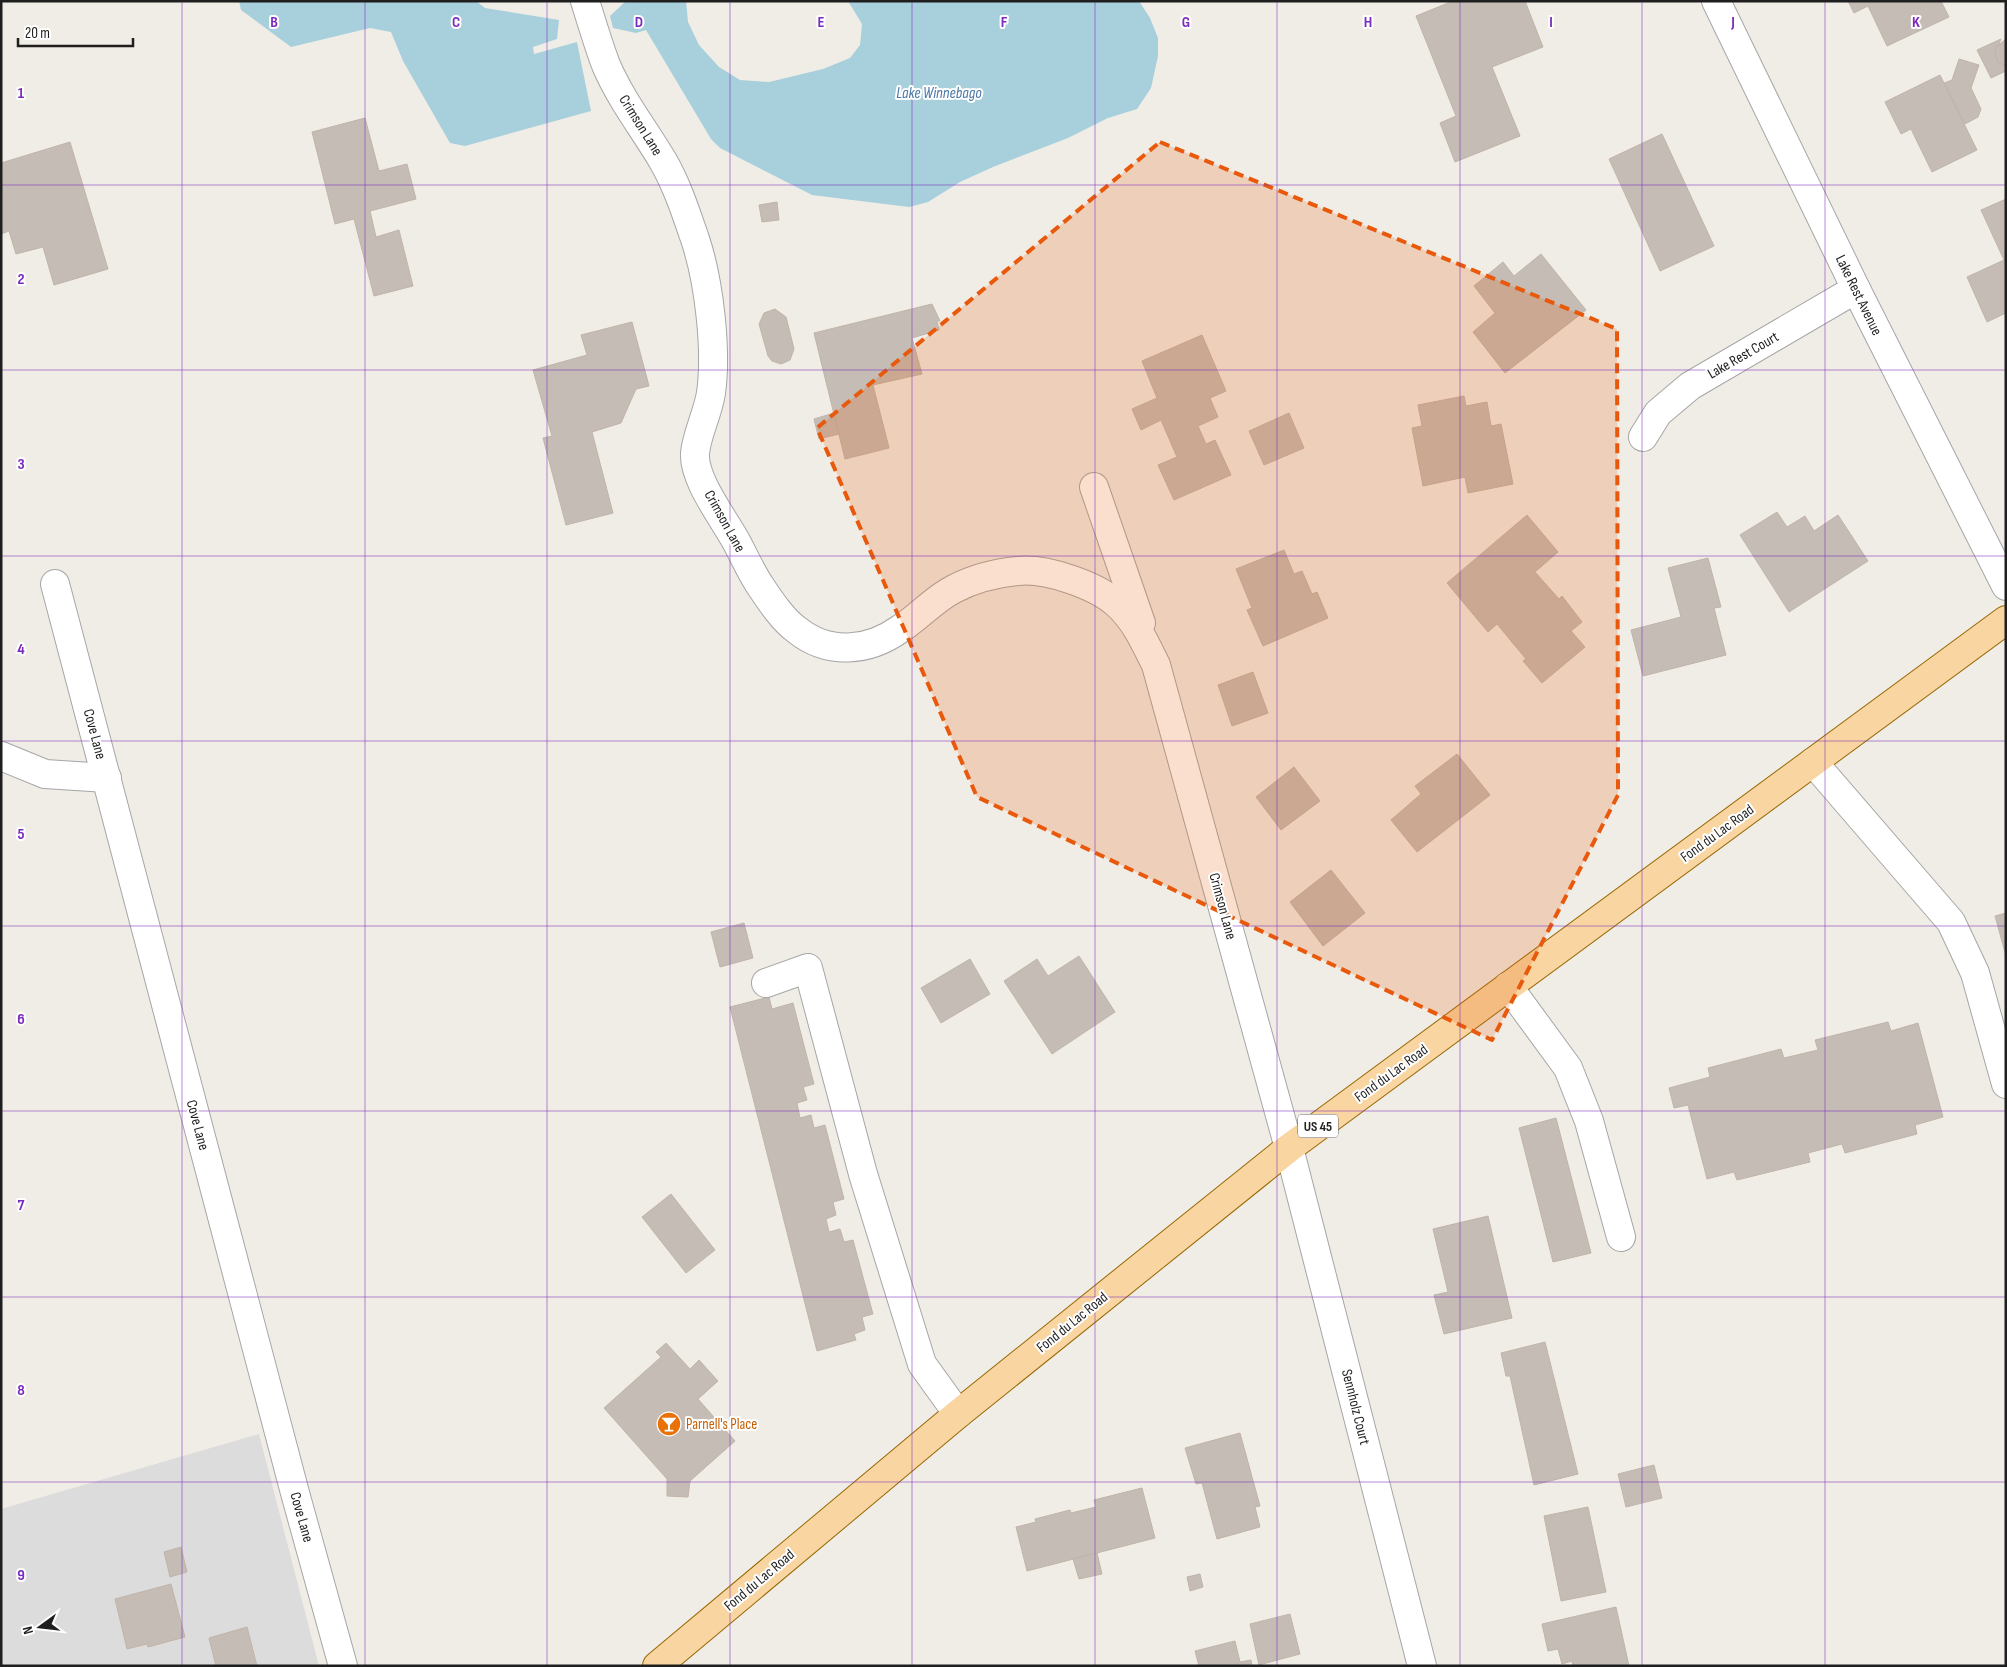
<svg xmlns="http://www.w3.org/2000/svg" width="2007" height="1667" font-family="'Sofia Sans Condensed',sans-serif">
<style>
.residential{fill:#dddcdc}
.water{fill:#a7cfdc}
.building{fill:#c4bcb5;stroke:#c1b4a8}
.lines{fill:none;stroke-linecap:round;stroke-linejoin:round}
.minor-casing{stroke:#a6a6a6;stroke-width:30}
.major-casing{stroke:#976804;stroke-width:30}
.minor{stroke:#fff;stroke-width:28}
.major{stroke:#f9d5a1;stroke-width:28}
.marked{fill:#e8590c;fill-opacity:0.2;stroke:#e8590c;stroke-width:4;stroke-dasharray:10 6;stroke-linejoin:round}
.grid{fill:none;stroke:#7b2cbf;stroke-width:1;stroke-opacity:0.55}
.labels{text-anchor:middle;stroke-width:4;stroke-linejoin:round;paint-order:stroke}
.shield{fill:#fff;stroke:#626262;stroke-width:1}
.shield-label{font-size:14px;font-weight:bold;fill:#1f1f1f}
.street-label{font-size:15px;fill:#1f1f1f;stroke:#fff}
.food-label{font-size:15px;fill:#c56008;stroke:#fff;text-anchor:start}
.water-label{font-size:16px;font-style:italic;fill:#4a77a5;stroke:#fff}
.grid-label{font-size:16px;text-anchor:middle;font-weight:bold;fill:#7b2cbf;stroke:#fff;stroke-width:4;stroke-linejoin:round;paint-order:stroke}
</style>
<rect width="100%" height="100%" fill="#f0ede6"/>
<polygon class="residential" points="259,1434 319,1666 1,1666 1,1509"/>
<g class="water">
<polygon points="239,1 476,1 485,8 559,20 557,39 533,47 534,54 577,42 591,111 465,146 450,143 403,61 391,32 370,28 291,47 241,10"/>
<polygon points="626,1 686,1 688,22 699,45 719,67 740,80 769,82 823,69 850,58 860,45 862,24 848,1 1139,1 1150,18 1158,38 1158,56 1151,88 1137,109 1108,118 1068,138 993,167 960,182 928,202 909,207 812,195 720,148 711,139 646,30 636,33 613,28 610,16"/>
</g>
<g class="building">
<polygon points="1453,1 1525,1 1543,47 1492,67 1520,136 1455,162 1440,123 1456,116 1416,16"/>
<polygon points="1848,1 1941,1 1949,17 1887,46 1868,6 1854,13"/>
<polygon points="2001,39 1995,53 1998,62 2006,66 2006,71 1991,78 1977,50"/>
<polygon points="2006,39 2006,66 1998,62 1995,53 1996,47"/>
<polygon points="1959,59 1979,65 1971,88 1981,109 1978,117 1965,124 1944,83 1952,80"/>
<polygon points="1940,75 1977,150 1932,172 1911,129 1901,134 1885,102"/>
<polygon points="365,118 379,171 407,164 416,199 370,211 376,237 399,230 413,286 374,296 354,219 335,224 312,132"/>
<polygon points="1662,134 1714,246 1660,271 1609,159"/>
<polygon points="70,142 108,269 54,285 43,247 16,254 9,231 1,234 1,163"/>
<polygon points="2006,199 2006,313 1987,322 1967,277 2004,260 1981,210"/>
<polygon points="777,202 779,220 762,222 759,205"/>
<polygon points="1541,254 1586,310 1505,373 1473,332 1495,313 1474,286 1503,262 1514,276"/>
<polygon points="932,304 940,321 937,321 939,330 912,338 922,374 873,385 889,448 845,459 814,333"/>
<polygon points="775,309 786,317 794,349 790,360 781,364 772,361 768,356 759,324 764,313"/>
<polygon points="632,322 649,386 636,389 621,423 592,432 613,513 566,525 543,438 552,436 533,370 587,355 581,335"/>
<polygon points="1202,335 1226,391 1210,398 1218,417 1198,426 1206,444 1215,440 1231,475 1174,500 1158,465 1177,457 1161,420 1141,430 1132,409 1157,398 1142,361"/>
<polygon points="1464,396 1466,406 1487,402 1491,426 1501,424 1513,484 1468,493 1465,477 1423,486 1412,428 1422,426 1418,405"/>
<polygon points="834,413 839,434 819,439 814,419"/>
<polygon points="1289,413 1304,448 1264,465 1249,431"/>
<polygon points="1777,512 1787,527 1805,516 1814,531 1838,515 1868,561 1789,612 1740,535"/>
<polygon points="1527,515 1558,552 1535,572 1559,599 1562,596 1582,622 1571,631 1585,647 1542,683 1523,661 1526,659 1497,624 1488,632 1447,583"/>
<polygon points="1284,550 1294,574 1302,571 1312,594 1317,592 1328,618 1263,646 1247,610 1252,608 1236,569"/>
<polygon points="1708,558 1721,607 1714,608 1726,655 1643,676 1631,630 1681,617 1668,568"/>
<polygon points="1253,672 1268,713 1232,726 1218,685"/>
<polygon points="1457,754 1490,795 1417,852 1391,820 1421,794 1415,786"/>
<polygon points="1294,767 1320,801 1281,830 1256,797"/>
<polygon points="1331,870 1365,913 1323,946 1290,902"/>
<polygon points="2006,913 2006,956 1995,916"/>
<polygon points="744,923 753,958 720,967 711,932"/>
<polygon points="1079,956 1115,1012 1052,1054 1004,981 1037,959 1048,976"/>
<polygon points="970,959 990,994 941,1023 921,988"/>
<polygon points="769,997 772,1009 793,1003 814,1084 803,1087 807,1100 797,1103 800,1118 811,1115 814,1128 825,1125 844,1199 833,1202 836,1215 826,1219 829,1232 840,1229 844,1242 853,1240 873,1314 862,1317 865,1330 854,1334 856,1340 817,1351 730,1007"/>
<polygon points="1888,1022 1891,1031 1918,1023 1943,1117 1915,1125 1917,1134 1845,1153 1842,1144 1808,1153 1810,1162 1737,1180 1734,1172 1707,1179 1688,1105 1674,1108 1669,1088 1710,1077 1708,1068 1781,1049 1784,1058 1818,1050 1815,1040"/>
<polygon points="1556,1118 1591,1253 1553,1262 1519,1128"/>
<polygon points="671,1194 715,1250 686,1273 642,1217"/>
<polygon points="1488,1216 1512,1318 1444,1334 1434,1295 1448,1292 1433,1229"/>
<polygon points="1545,1342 1578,1474 1534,1485 1510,1376 1506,1376 1501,1353"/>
<polygon points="666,1343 690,1369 699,1360 718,1381 698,1399 735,1441 690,1481 688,1497 667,1496 667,1479 604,1408 661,1357 656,1352"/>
<polygon points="1240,1433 1260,1506 1255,1507 1260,1527 1217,1539 1202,1483 1196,1484 1185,1448"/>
<polygon points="1654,1465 1662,1498 1626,1507 1618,1474"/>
<polygon points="1142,1488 1155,1538 1027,1571 1016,1527 1036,1522 1035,1519 1070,1510 1071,1513 1096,1507 1094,1500"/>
<polygon points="1588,1507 1606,1592 1561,1601 1544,1516"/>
<polygon points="181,1547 187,1572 170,1577 164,1552"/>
<polygon points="1097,1553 1102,1574 1079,1579 1073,1559"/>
<polygon points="1200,1574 1203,1587 1190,1591 1187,1577"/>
<polygon points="171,1584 185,1637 148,1647 147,1644 127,1649 115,1599"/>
<polygon points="1616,1607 1629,1666 1573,1666 1572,1661 1562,1664 1558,1649 1548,1651 1542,1624"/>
<polygon points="1290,1614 1300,1654 1259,1665 1250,1624"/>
<polygon points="247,1627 257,1666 216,1666 209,1638"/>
<polygon points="1235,1641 1240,1662 1251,1660 1252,1666 1199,1666 1195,1651"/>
</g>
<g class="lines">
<g class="minor-casing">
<g id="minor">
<path d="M585,1C592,23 598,44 606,65C621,100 644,129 663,161C677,185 686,213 695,239C709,281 717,349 711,393C708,413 697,433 695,453C693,480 725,520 737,543C745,558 752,574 761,587C771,602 783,620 797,630C828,655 868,652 900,629C919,617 934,599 954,589C973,579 997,573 1018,571C1046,568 1096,585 1117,604C1135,620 1145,643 1156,665L1289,1148L1422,1666"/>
<polyline points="1716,1 1856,289 2006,586"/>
<polyline points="1643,437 1658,413 1690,386 1856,289"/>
<polyline points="1094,487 1141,623"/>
<polyline points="55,584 295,1493 343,1666"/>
<polyline points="1,756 45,774 107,778"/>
<polyline points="1813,762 1951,922 1975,973 2006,1084"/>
<polyline points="766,983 808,968 863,1174 922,1364 958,1414"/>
<polyline points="1508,986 1568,1068 1589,1121 1621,1237"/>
</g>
</g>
<g class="major-casing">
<polyline id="major" points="657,1666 958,1414 1289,1148 2006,620"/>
</g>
<use href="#minor" class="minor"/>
<use href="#major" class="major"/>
</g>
<path class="marked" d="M1160,142L1617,329L1618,795L1492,1040L977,797L817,428Z"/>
<path class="grid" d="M182,1V1666M365,1V1666M547,1V1666M730,1V1666M912,1V1666M1095,1V1666M1277,1V1666M1460,1V1666M1642,1V1666M1825,1V1666M1,185H2006M1,370H2006M1,556H2006M1,741H2006M1,926H2006M1,1111H2006M1,1297H2006M1,1482H2006"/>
<defs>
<g id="bar-disc" transform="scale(1.25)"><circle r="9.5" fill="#e8710a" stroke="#fff"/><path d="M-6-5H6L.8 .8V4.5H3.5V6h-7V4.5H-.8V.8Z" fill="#fff"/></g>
</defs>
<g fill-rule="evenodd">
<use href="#bar-disc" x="669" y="1424"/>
</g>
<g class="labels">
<rect class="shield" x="1298" y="1114.5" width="40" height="23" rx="4"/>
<g class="shield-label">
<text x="1318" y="1131">US 45</text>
</g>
<g class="street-label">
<text transform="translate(641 125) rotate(58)" y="5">Crimson Lane</text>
<text transform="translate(1859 295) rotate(64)" y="5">Lake Rest Avenue</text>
<text transform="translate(1743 355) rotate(-30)" y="5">Lake Rest Court</text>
<text transform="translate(725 521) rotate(61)" y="5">Crimson Lane</text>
<text transform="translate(95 734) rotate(75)" y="5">Cove Lane</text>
<text transform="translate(1717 833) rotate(-36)" y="5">Fond du Lac Road</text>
<text transform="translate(1223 906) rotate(75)" y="5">Crimson Lane</text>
<text transform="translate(1391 1073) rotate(-36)" y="5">Fond du Lac Road</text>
<text transform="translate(198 1125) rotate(75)" y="5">Cove Lane</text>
<text transform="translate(1072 1322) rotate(-39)" y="5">Fond du Lac Road</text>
<text transform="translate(1356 1407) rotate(76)" y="5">Sennholz Court</text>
<text transform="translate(302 1517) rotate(74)" y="5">Cove Lane</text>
<text transform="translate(759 1580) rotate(-40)" y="5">Fond du Lac Road</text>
</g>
<g class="food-label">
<text x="686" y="1429">Parnell's Place</text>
</g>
<g class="water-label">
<text x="939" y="98">Lake Winnebago</text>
</g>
</g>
<g class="grid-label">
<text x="274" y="27">B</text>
<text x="456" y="27">C</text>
<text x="639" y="27">D</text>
<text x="821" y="27">E</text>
<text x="1004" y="27">F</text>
<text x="1186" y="27">G</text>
<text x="1368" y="27">H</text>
<text x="1551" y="27">I</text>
<text x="1733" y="27">J</text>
<text x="1916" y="27">K</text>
<text x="21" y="98">1</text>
<text x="21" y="284">2</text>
<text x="21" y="469">3</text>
<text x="21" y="654">4</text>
<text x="21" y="839">5</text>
<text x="21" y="1024">6</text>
<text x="21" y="1210">7</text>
<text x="21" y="1395">8</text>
<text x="21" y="1580">9</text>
</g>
<rect width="2007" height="1667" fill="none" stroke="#1f1f1f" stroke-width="5"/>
<g transform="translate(40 1627) rotate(255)" stroke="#ffffff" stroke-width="4" paint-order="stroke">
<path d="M0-4L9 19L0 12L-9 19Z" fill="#1f1f1f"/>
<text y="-8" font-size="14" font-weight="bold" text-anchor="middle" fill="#1f1f1f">N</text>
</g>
<path d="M18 38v8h115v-8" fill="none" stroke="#1f1f1f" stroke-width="2.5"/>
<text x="25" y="38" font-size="15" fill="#1f1f1f" stroke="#ffffff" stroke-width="4" paint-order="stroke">20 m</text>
</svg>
